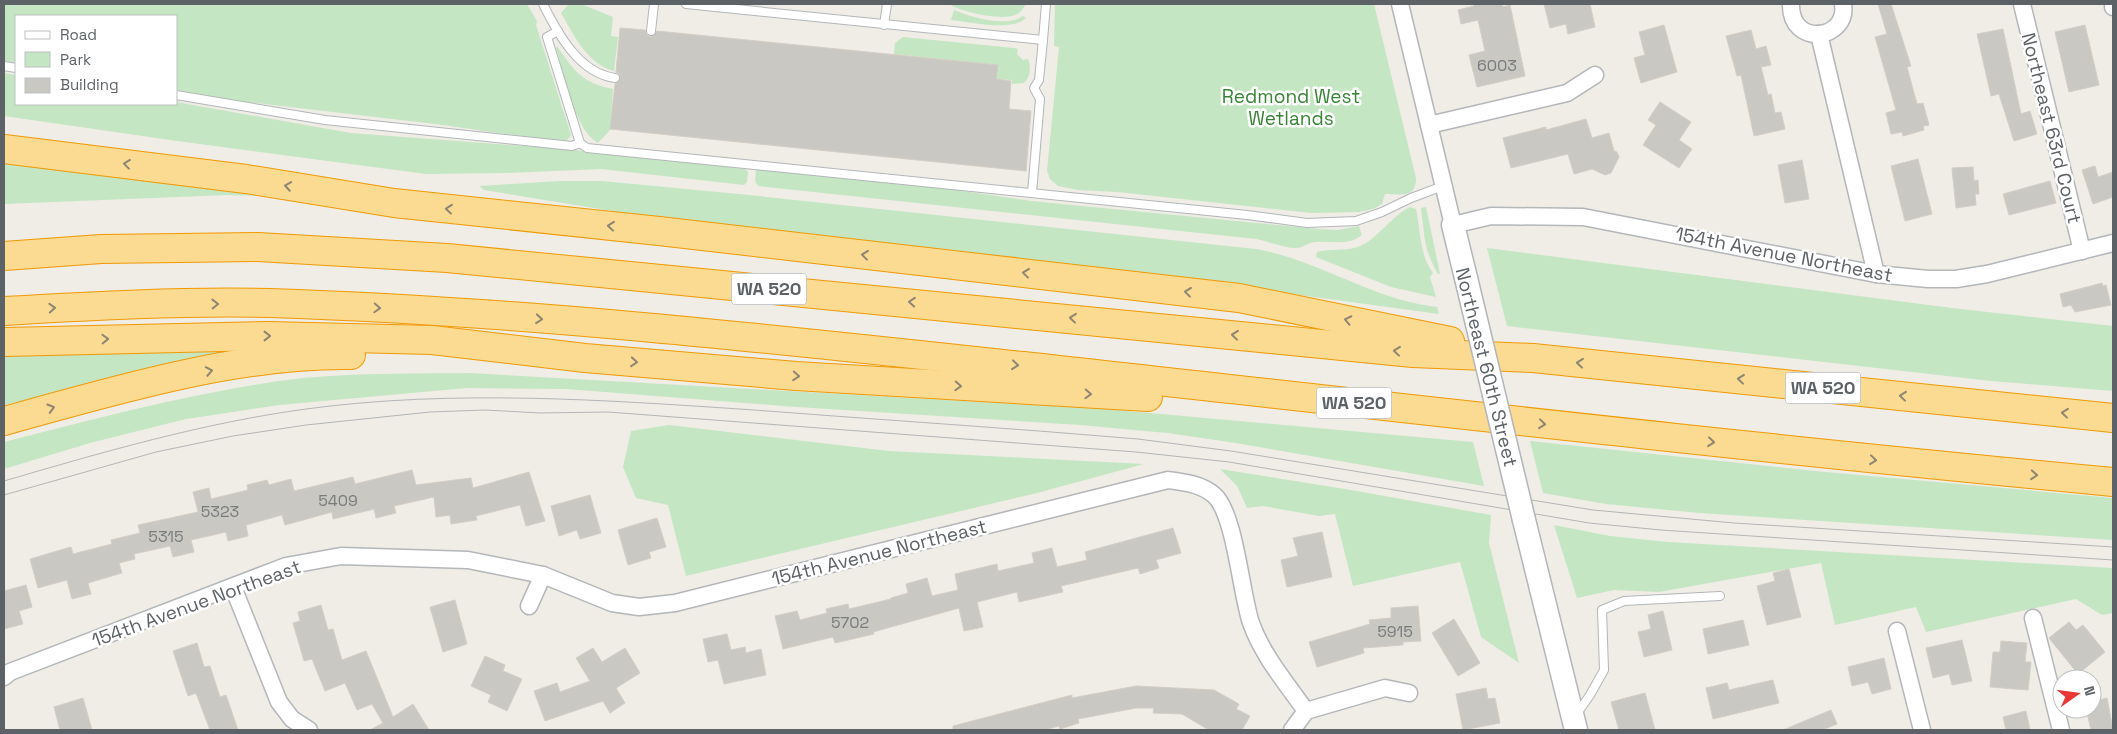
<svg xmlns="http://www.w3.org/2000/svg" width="2117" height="734" font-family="'Space Grotesk',sans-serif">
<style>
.green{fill:#c5e6c3}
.building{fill:#cac8c3;stroke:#d4cec4}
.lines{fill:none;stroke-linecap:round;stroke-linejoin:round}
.lane-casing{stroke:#b3b7ba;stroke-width:10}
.street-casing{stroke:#b3b7ba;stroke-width:19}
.secondary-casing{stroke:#b2b6ba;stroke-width:25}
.highway-casing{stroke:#f19904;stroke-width:30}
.lane{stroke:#fff;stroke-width:8}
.street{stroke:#fff;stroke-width:16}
.secondary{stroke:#fff;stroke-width:22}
.highway{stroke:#fbda91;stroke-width:28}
.tram{stroke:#b4b5b6;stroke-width:1}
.secondary-bridge-casing{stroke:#b2b6ba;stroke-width:25;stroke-linecap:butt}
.secondary-bridge{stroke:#fff;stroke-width:22}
.oneway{stroke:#8c8673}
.labels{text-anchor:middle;stroke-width:5;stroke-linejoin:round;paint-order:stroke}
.number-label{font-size:16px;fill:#787c7d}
.shield{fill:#fff;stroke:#8e9194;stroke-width:1}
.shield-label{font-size:18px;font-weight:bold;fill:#5d6266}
.park-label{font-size:19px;fill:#388436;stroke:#fff}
.street-label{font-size:19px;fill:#5d6266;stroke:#fff}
</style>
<rect width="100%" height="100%" fill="#efede6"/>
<g class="green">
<polygon points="4,4 527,4 537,21 536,25 571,135 566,142 561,142 443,125 247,102 176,90 176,16 16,16 16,63 4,61"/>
<path d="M569,4H581L613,17L611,36L618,37L614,71C587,64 574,35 561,13Z"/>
<path d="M949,4H1026C1023,8 1021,13 1015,15C1001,21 962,12 949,4Z"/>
<path d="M1055,4H1374L1416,178C1416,199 1400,194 1385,194L1382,204L1373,209L1359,212L1311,213L1117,192L1078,190L1058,186L1050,179L1047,171L1059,47L1054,46Z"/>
<path d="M954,10C971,17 1007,28 1023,16L1026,18C1011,32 971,22 951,20Z"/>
<path d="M903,37L1014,48L1018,49L1017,54L1023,60L1028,59C1031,67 1031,76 1024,83L1012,84V80L996,79L997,65L894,54L895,43Z"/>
<path d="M557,46C574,71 582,83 613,89L610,130L598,143C574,130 564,73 556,48Z"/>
<polygon points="4,73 16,75 16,104 176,102 351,133 565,149 745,169 748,172 747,182 744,185 601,169 505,173 426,174 177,141 4,116"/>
<polygon points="4,156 328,198 227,195 4,204"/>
<path d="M762,169L928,186L1032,201L1319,229L1337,230L1359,226L1362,235C1349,246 1332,241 1316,242C1308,242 1302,249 1294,248C1285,248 1267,241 1256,239L758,186L755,181L756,170Z"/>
<path d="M559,181H602L749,195L1256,249C1319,260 1373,300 1437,307L1439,314L1255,289L765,236L484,190L479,186Z"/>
<path d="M1410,207L1416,209C1421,231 1419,254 1433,273L1430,277L1436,297L1391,287L1316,257L1317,252C1331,248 1346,252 1360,246C1379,238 1391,216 1410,207Z"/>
<path d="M1426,207L1440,274H1438C1423,248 1425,237 1421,208Z"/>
<polygon points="1487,248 1952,308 2113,326 2113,391 1991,381 1507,326"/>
<polygon points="252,345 4,405 4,355"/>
<path d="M470,373L1106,409L1473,442L1484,486L1236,443L1167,433L1080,425L797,407L566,389L467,388L279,405L186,419L90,443L4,469V442C91,420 177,397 266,383C333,372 403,374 470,373Z"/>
<polygon points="669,425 889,451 1144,464 1037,493 686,576 668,505 636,498 623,467 631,431"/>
<polygon points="1530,441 1815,471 2113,498 2113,540 1699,513 1606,504 1543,493"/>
<polygon points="1220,469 1351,490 1491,515 1489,543 1519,663 1481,637 1460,562 1353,586 1335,514 1319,516 1263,506 1247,508 1237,486"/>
<polygon points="1554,525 1610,536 1668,542 2113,568 2113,613 2102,615 2076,599 1926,632 1916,607 1835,625 1821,563 1659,592 1614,590 1577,598"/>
</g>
<g class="building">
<polygon points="1473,4 1502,4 1503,7 1510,5 1525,76 1477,87 1469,55 1485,51 1478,20 1461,24 1458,10 1474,6"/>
<polygon points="1544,4 1590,4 1595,27 1568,34 1566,24 1550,28"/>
<polygon points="1878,4 1891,4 1911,66 1907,67 1917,104 1923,103 1929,125 1923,126 1924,130 1903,136 1902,132 1891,134 1886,113 1896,110 1875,37 1887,34"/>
<polygon points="1664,25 1677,72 1641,83 1634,58 1645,55 1639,32"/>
<polygon points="2085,25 2099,85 2069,92 2055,32"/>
<polygon points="620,28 645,30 647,35 651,37 657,31 998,65 996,79 1011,81 1009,109 1031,111 1026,171 610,129 615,84 620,79 619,74 616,72"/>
<polygon points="2003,29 2021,114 2030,111 2037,134 2014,141 1999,94 1991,96 1977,34"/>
<polygon points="1751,30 1756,49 1766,46 1771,65 1761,67 1768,95 1771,94 1775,113 1781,112 1785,129 1754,136 1741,75 1737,76 1726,36"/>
<polygon points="1660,102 1691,122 1679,140 1692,149 1679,168 1643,145 1656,125 1648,120"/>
<polygon points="1586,119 1592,138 1609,133 1614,151 1617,152 1619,157 1611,173 1605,175 1592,169 1574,174 1568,154 1511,168 1503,138 1546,127 1546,130"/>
<polygon points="1918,159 1932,214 1905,221 1891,166"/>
<polygon points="1802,160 1809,199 1785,203 1778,165"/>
<polygon points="2095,166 2098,177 2113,172 2113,197 2093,204 2082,170"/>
<polygon points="1973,167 1974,181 1978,180 1979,194 1975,194 1976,205 1956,208 1952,168"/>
<polygon points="2050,181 2056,203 2009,215 2003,194"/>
<polygon points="2102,283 2103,286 2106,285 2111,305 2075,312 2071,305 2063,307 2060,294"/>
<polygon points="412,470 416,485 471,478 473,488 529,472 545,521 526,526 520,505 476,516 477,520 451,524 450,515 436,517 434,497 394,506 396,513 376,518 374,509 333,519 332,512 285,525 282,515 246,525 248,536 228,541 226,532 191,540 194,552 173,557 170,546 134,554 135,559 119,563 122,573 88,583 91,594 72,599 67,580 38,588 30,559 71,547 73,554 112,544 111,540 140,533 138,525 198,512 193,492 209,488 211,499 248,490 247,485 267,480 269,485 291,479 294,491 353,477 355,484"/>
<polygon points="590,495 601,533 580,539 577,530 559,536 551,506"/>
<polygon points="657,518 666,547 649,552 651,558 628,565 618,530"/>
<polygon points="1173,528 1181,553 1156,560 1159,568 1140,574 1138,568 1061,586 1063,592 1019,602 1017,592 977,602 983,627 964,631 959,608 873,632 874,634 835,643 833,637 783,649 775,616 797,611 800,620 827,613 826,609 848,604 849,609 891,599 891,598 908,593 906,584 927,578 932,596 958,590 955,574 997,564 998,571 1034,563 1032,553 1052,548 1057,567 1087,560 1085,552"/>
<polygon points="1322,532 1332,577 1287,587 1281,560 1298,556 1293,538"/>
<polygon points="1789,569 1801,617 1767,625 1757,586 1775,581 1773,573"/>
<polygon points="26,585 32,607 19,611 23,624 4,629 4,591"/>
<polygon points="455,600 467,644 443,652 430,607"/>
<polygon points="321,605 328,630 333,629 342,660 366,651 393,717 413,704 429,730 370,730 383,723 372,704 357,710 345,683 325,691 312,659 304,661 293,623 300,621 298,612"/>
<polygon points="1418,606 1421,641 1403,642 1403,645 1363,648 1364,653 1317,667 1309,642 1370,624 1369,620 1391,618 1391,608"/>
<polygon points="1663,611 1672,650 1644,657 1638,632 1651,629 1648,615"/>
<polygon points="1454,619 1480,663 1458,676 1432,633"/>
<polygon points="1743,620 1749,645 1708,654 1703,629"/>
<polygon points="2069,622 2076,630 2083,625 2105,652 2078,674 2049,638"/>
<polygon points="727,634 731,650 745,647 746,653 761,649 766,675 724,684 718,660 708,662 703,639"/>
<polygon points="1962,640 1972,681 1952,685 1949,674 1933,678 1926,648"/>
<polygon points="2001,641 2027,643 2025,662 2031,662 2028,690 1990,687 1993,652 2000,652"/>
<polygon points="197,643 204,667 210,666 220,697 226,695 238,730 210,730 196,693 188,696 173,651"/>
<polygon points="593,648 602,662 625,648 640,673 616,688 625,703 610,713 603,701 545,721 534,691 557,683 560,692 590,681 576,658"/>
<polygon points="485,656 505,665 503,671 522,679 507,711 488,702 491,695 471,686"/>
<polygon points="1884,658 1891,689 1872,694 1868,682 1852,686 1848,667"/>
<polygon points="1773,680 1779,703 1713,719 1706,688 1727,683 1729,690"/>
<polygon points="1136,686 1214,690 1239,704 1236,709 1250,716 1242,730 1209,730 1182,714 1153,713 1154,708 1136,708 1078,719 1079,723 1060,729 1059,726 1044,730 953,730 953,726 1072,695 1072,698"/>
<polygon points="1486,688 1488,699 1495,698 1500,723 1463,730 1456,694"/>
<polygon points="1645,693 1655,730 1619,730 1611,702"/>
<polygon points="83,698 92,730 60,730 54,707"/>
<polygon points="2107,698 2113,730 2091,730 2086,709 2092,709 2092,702"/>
<polygon points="1831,710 1837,724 1822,730 1783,730"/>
<polygon points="2026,711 2030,730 2006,730 2003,717"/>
</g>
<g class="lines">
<g class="lane-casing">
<g id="lane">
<path d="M543,4C558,34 579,73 615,78"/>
<polyline points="686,4 1043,40 1046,4"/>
<polyline points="884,25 887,4"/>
<polyline points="558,31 547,37 580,143 587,148 1247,215 1307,223 1356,221 1382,212 1411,198 1443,186"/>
<polyline points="651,31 654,4"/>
<polyline points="4,66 16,68"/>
<polyline points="176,95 325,120 572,146 580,143"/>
<polyline points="1032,193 1040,99 1034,88 1039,80 1043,40"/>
<polyline points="1576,715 1590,695 1604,670 1602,610 1624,601 1720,596"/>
</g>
</g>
<g class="street-casing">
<g id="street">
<polyline points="1400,4 1453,225 1491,216 1583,217 1876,274 1928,279 1956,279 1987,274 2113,243"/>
<path d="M1791,4C1790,48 1849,40 1843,4"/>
<polyline points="2022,4 2082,251"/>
<polyline points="2113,4 2113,7"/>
<polyline points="1819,34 1876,274"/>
<polyline points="1429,125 1567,93 1595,75"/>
<polyline points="233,587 279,702 292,719 309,730"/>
<polyline points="529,606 543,575"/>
<polyline points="2033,618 2061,730"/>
<polyline points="1897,631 1922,730"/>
<path d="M4,677L10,672L286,566L341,556L468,560L543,575L612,603L639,607L675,603L1168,480C1184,482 1201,484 1214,495C1235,513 1241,594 1251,623C1263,656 1286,683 1306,711"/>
<polyline points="1292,730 1306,711 1385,688 1409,693"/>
</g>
</g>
<g class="secondary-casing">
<g id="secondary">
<polyline points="1453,225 1466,278"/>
<polyline points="1524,520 1576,730"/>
</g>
</g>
<g class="highway-casing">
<g id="highway">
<polyline points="4,149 246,179 394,203 659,231 1239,298 1450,341"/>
<polyline points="4,256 101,249 258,247 447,258 1413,353 1533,358 2113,418"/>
<path d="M4,311C92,306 181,301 270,303C522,311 773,339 1023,366C1386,406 1749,448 2113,482"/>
<polyline points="4,342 269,336 432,340 585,358 796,376 1148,397"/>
<path d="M4,421C112,391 239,353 351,355"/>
</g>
</g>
<use href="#lane" class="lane"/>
<use href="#street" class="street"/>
<use href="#secondary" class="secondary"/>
<use href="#highway" class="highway"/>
<g class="tram">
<path d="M4,481C103,452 203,423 306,409C454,389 605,400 754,410C882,420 1010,428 1138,439L1231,451L1593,510L1734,523L2113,547"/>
<polyline points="4,495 156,452 233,436 306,425 430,412 485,410 540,413 608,412 1136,452 1229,462 1589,523 1661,530 2113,560"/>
</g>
<g class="secondary-bridge-casing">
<polyline id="secondary-bridge" points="1466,278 1524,520"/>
</g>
<use href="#secondary-bridge" class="secondary-bridge"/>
</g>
<defs><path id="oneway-chevron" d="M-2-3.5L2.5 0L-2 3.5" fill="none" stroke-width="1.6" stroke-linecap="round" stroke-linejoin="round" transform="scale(1.25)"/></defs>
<g class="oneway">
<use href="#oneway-chevron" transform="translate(127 164) rotate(-173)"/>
<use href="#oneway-chevron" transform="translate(288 186) rotate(-171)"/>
<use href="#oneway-chevron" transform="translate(449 209) rotate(-174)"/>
<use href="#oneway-chevron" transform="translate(611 226) rotate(-174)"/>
<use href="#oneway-chevron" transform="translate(865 255) rotate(-173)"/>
<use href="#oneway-chevron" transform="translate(1026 273) rotate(-173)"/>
<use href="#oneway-chevron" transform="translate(1188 292) rotate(-173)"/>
<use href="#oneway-chevron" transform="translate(912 302) rotate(-175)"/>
<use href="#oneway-chevron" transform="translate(215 304) rotate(-1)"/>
<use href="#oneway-chevron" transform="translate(52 308) rotate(-3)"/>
<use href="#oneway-chevron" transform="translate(377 308) rotate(3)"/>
<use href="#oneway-chevron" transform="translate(1073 318) rotate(-174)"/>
<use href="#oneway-chevron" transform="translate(539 319) rotate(5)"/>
<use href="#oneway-chevron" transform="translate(1348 320) rotate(-168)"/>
<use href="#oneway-chevron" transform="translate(1235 335) rotate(-174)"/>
<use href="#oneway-chevron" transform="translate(267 336)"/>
<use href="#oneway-chevron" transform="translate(105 339) rotate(-2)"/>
<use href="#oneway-chevron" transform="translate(1397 351) rotate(-174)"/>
<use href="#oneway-chevron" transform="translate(634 362) rotate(5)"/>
<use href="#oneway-chevron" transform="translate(1580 363) rotate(-174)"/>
<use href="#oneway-chevron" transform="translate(1015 365) rotate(6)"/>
<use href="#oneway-chevron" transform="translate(209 371) rotate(-11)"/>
<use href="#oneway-chevron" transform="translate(796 376) rotate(4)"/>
<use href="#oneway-chevron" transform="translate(1741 379) rotate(-174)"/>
<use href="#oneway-chevron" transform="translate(958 386) rotate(3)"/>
<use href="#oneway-chevron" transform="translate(1088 394) rotate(3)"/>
<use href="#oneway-chevron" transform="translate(1903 396) rotate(-174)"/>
<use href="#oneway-chevron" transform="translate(51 408) rotate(-16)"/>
<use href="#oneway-chevron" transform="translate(2065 413) rotate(-174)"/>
<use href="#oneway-chevron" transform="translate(1542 424) rotate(6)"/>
<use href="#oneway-chevron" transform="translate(1711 442) rotate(6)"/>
<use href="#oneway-chevron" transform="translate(1873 460) rotate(6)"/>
<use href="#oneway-chevron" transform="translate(2034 475) rotate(5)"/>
</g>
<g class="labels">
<g class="number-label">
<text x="1497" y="71">6003</text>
<text x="338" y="506">5409</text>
<text x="220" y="517">5323</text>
<text x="166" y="542">5315</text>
<text x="850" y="628">5702</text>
<text x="1395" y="637">5915</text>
</g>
<g class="shield">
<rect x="731.5" y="273.5" width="75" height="31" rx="4"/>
<rect x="1785.5" y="372.5" width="75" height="31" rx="4"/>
<rect x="1316.5" y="387.5" width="75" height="31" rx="4"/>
</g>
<g class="shield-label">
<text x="769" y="295">WA 520</text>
<text x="1823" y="394">WA 520</text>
<text x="1354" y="409">WA 520</text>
</g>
<g class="park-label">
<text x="1291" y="103">Redmond West<tspan x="1291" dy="22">Wetlands</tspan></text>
</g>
<g class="street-label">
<text transform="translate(2052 128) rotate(76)" y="7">Northeast 63rd Court</text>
<text transform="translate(1784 254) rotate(11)" y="7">154th Avenue Northeast</text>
<text transform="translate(1487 367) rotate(76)" y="7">Northeast 60th Street</text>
<text transform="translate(879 552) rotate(-14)" y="7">154th Avenue Northeast</text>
<text transform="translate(196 603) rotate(-20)" y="7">154th Avenue Northeast</text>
</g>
</g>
<rect width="2117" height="734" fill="none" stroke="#5d6266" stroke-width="10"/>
<rect x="15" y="15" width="162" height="90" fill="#ffffff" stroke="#bec0c2"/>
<rect x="25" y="31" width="25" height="8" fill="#ffffff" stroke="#bec0c2"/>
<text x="60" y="40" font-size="15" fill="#5d6266">Road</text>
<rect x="25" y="52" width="25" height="15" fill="#c5e6c3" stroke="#bec0c2"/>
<text x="60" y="65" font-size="15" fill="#5d6266">Park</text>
<rect x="25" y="78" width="25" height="15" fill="#cac8c3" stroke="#bec0c2"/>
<text x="60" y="90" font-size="15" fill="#5d6266">Building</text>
<g transform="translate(2077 694) rotate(76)"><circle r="24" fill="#ffffff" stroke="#bec0c2"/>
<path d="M0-4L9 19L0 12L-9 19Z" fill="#e73835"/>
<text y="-8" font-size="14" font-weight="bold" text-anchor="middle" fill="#5d6266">N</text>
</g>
</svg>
